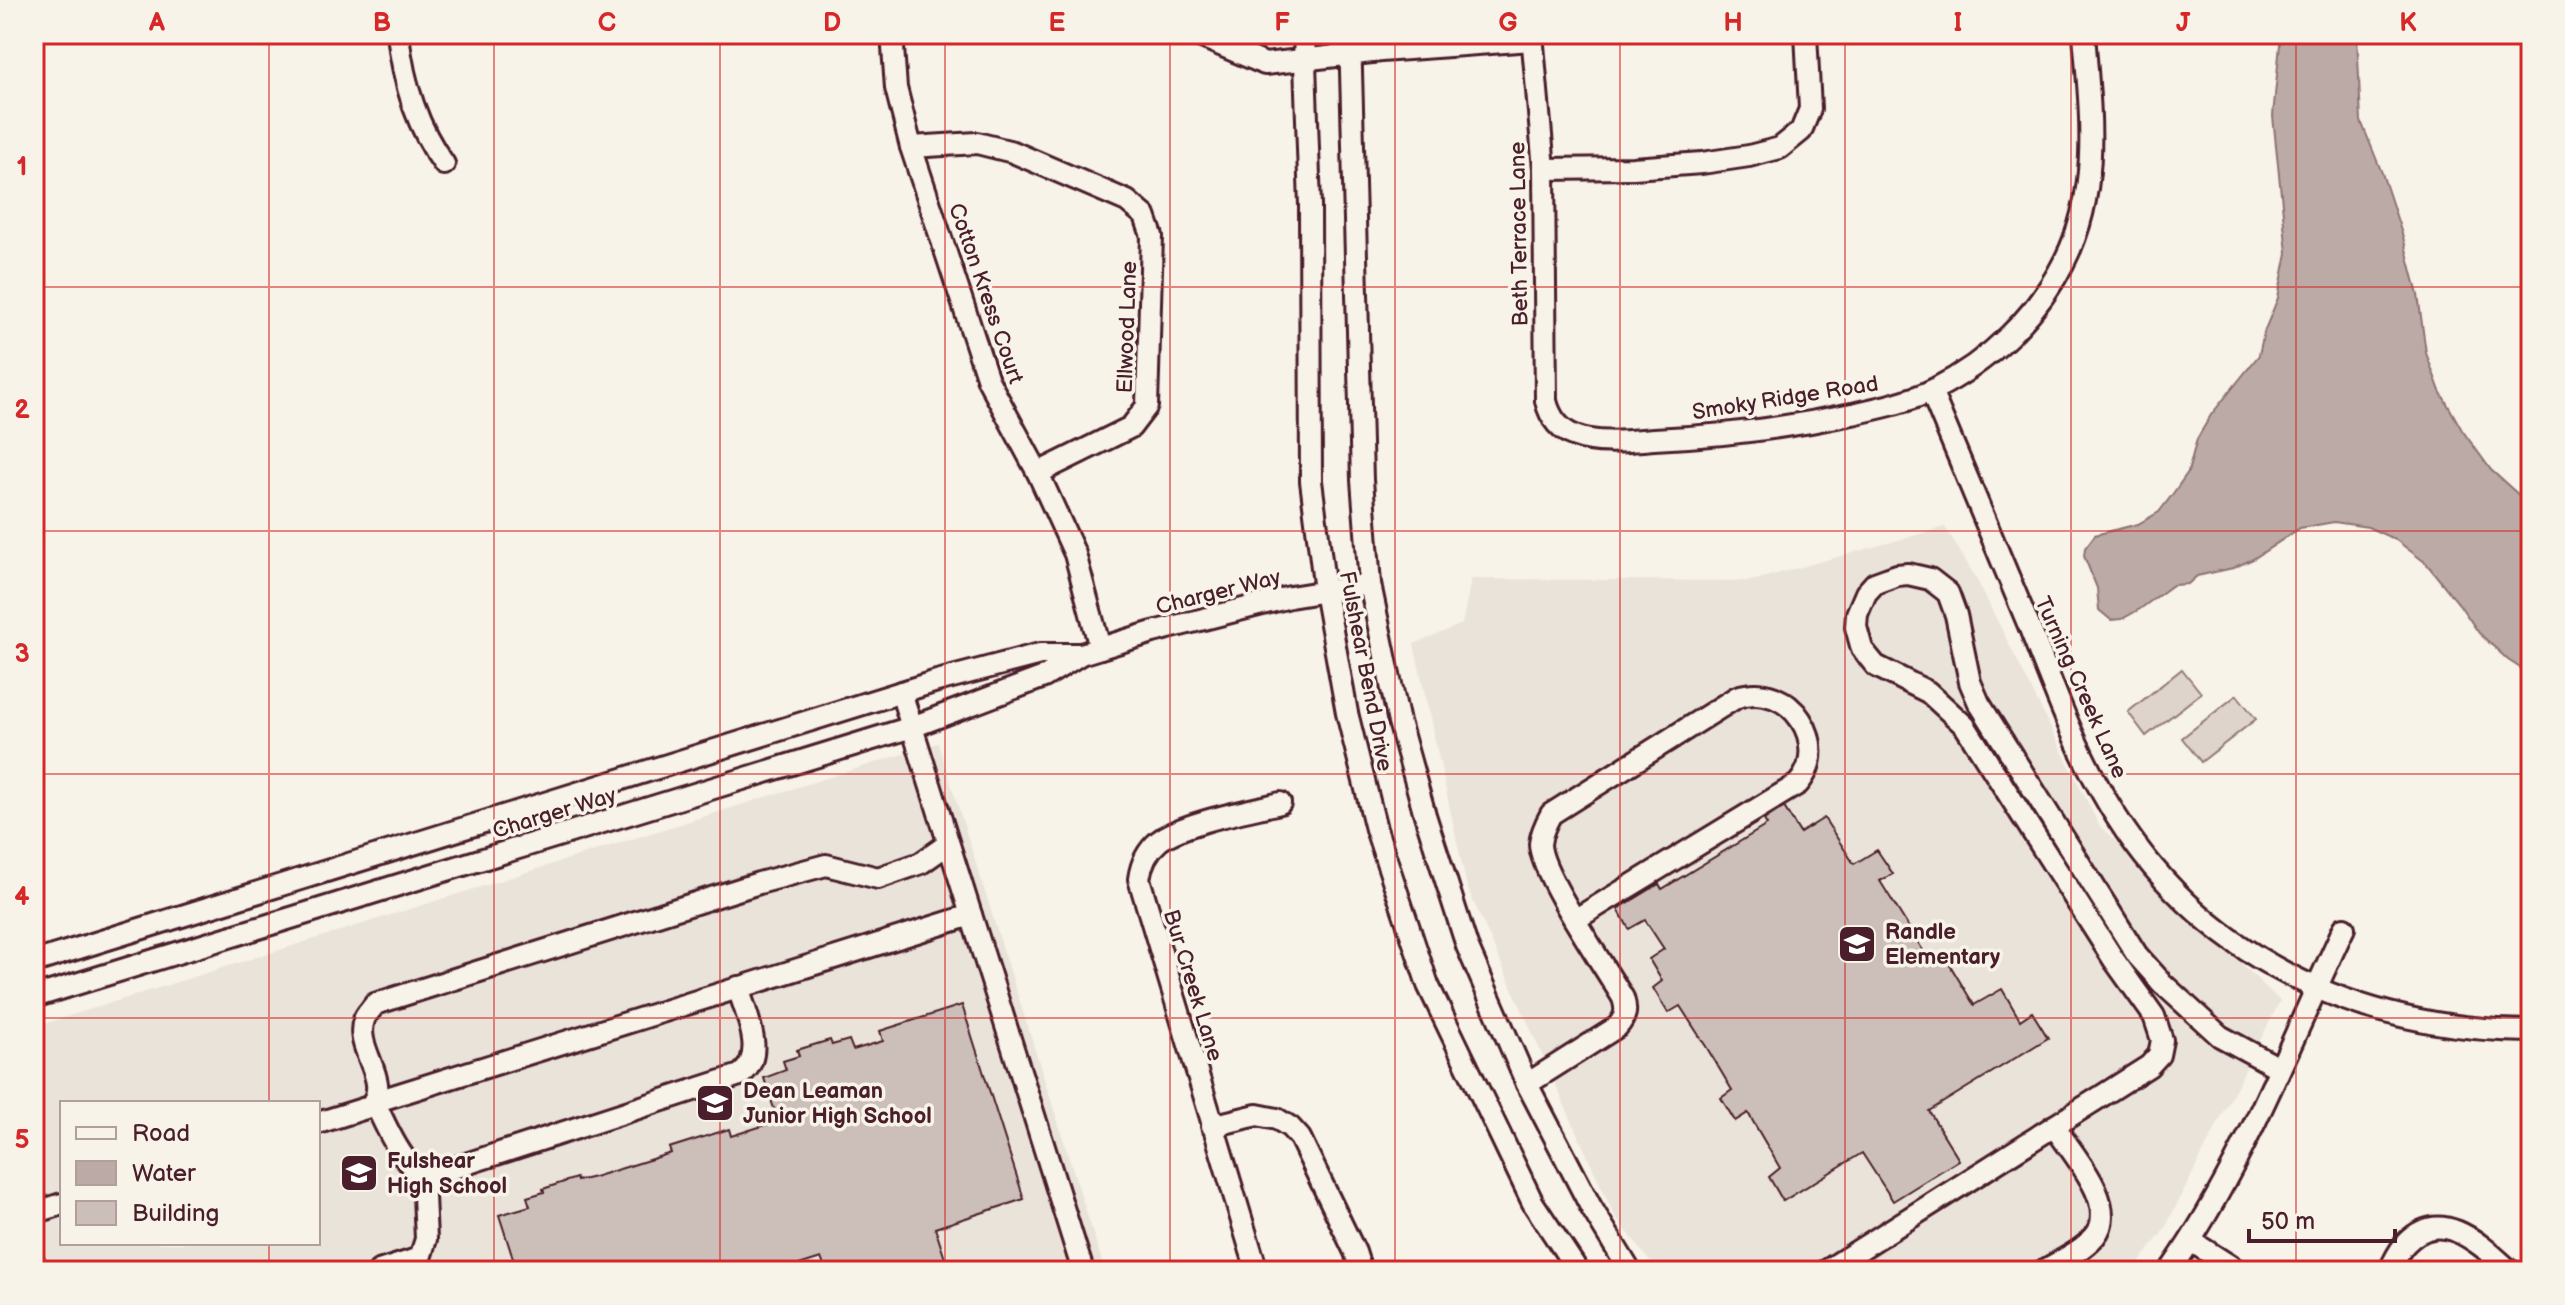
<svg xmlns="http://www.w3.org/2000/svg" width="2565" height="1305" font-family="'Balsamiq Sans',sans-serif">
<style>
.built{fill:#eae3da;fill-rule:evenodd}
.green{fill:#ded4cc;stroke:#947a7c;stroke-width:2}
.water{fill:#bcaaa7;stroke:#8e7275;stroke-width:2}
.building{fill:#ccbfb9;stroke:#4a1f2b;stroke-width:2}
.lines{fill:none;stroke-linecap:round;stroke-linejoin:round}
.minor-casing{stroke:#4a1f2b;stroke-width:26}
.minor{stroke:#f7f3e8;stroke-width:20}
.grid{fill:none;stroke:#d62828;stroke-width:2;stroke-opacity:0.55}
.labels{text-anchor:middle;stroke-width:7;stroke-linejoin:round;paint-order:stroke}
.street-label{font-size:22px;fill:#4a1f2b;stroke:#f7f3e8}
.poi-label{font-size:22px;font-weight:bold;fill:#4a1f2b;stroke:#f7f3e8;text-anchor:start}
.neatline{fill:none;stroke:#d62828;stroke-width:3}
.grid-label{font-size:26px;text-anchor:middle;font-weight:bold;fill:#d62828}
</style>
<rect width="100%" height="100%" fill="#f7f3e8"/>
<filter id="ink" filterUnits="userSpaceOnUse"><feTurbulence type="fractalNoise" baseFrequency=".0125" numOctaves="2"/><feDisplacementMap in="SourceGraphic" scale="16" xChannelSelector="R" yChannelSelector="G"/><feConvolveMatrix kernelMatrix="1 2 1 2 8 2 1 2 1" color-interpolation-filters="sRGB"/></filter>
<g filter="url(#ink)">
<g class="built">
<polygon points="1945,527 1976,578 2099,825 2280,1001 2164,1230 2133,1271 1657,1271 1613,1213 1467,887 1414,644 1462,624 1471,579 1751,581"/>
<path d="M938,743L1105,1271H34V1027ZM62,1103H318V1243H62Z"/>
</g>
<g class="green">
<polygon points="2182,669 2201,693 2146,736 2128,712"/>
<polygon points="2237,695 2256,719 2201,762 2182,738"/>
</g>
<polygon class="water" points="2281,34 2357,34 2361,121 2382,173 2403,237 2418,295 2426,353 2440,391 2462,430 2491,470 2531,506 2531,675 2508,660 2479,633 2459,604 2426,563 2396,540 2368,527 2334,522 2300,528 2253,559 2233,568 2197,576 2188,584 2173,585 2140,609 2122,619 2111,620 2099,610 2097,588 2084,556 2085,548 2095,535 2138,524 2159,512 2172,495 2188,472 2197,439 2211,415 2259,355 2264,332 2278,298 2287,253 2273,116"/>
<g class="building">
<polygon points="1784,807 1800,833 1824,818 1854,864 1877,850 1893,874 1880,881 1932,965 1945,957 1974,1005 2002,989 2020,1020 2032,1012 2048,1038 1929,1111 1959,1160 1893,1201 1862,1153 1783,1201 1769,1177 1780,1168 1748,1113 1735,1121 1721,1098 1732,1090 1707,1048 1680,1006 1668,1013 1653,988 1662,981 1649,959 1664,949 1645,920 1629,929 1618,909 1659,884 1662,889 1767,825 1764,820"/>
<polygon points="962,1005 1024,1199 935,1228 949,1271 826,1271 821,1258 780,1271 517,1271 499,1215 530,1206 527,1197 544,1192 543,1189 576,1178 577,1181 594,1177 671,1153 669,1148 729,1129 731,1136 778,1121 764,1078 786,1070 783,1061 799,1056 797,1050 830,1040 832,1045 849,1040 853,1050 883,1041 880,1031"/>
</g>
<g class="lines">
<g class="minor-casing">
<g id="minor">
<path d="M398,34C403,81 416,126 444,164"/>
<polyline points="892,34 896,88 911,147 988,380 1038,473 1075,554 1100,648"/>
<polyline points="1195,34 1265,64 1381,51 1532,40"/>
<polyline points="1304,34 1310,206 1311,481 1325,591 1347,713 1376,829 1428,985 1533,1203 1578,1271"/>
<polyline points="1350,34 1362,480 1370,584 1398,718 1425,815 1467,946 1527,1084 1591,1207 1630,1271"/>
<path d="M1532,34L1544,169L1546,401C1550,417 1559,430 1575,436C1598,445 1629,441 1654,439C1720,436 1786,428 1852,414C1879,408 1908,402 1933,390C1989,362 2037,316 2065,260C2101,189 2090,110 2084,34"/>
<polyline points="911,147 977,143 1013,152 1127,201 1145,216 1152,236 1147,406 1131,427 1038,473"/>
<polyline points="1544,169 1633,168 1702,163 1749,156 1780,148 1801,131 1810,109 1806,34"/>
<path d="M1931,391C1964,469 1996,548 2029,626C2053,686 2075,748 2108,803C2198,957 2357,1030 2531,1031"/>
<polyline points="901,692 1083,1271"/>
<polyline points="34,962 937,681 1040,654 1080,654"/>
<path d="M738,987C745,1013 768,1056 740,1075L435,1174C405,1180 386,1123 374,1102C573,1039 772,976 971,915"/>
<polyline points="34,997 912,727 1044,677 1081,654 1153,632 1290,597 1370,584"/>
<path d="M1527,1084L1617,1027C1626,1017 1627,1010 1623,998C1605,967 1540,873 1540,844C1541,833 1546,823 1551,814L1737,697C1791,679 1832,746 1798,784L1576,919"/>
<path d="M318,1123L369,1107C394,1082 353,1049 364,1020C365,1015 372,1009 375,1004L759,883L826,865L878,878L921,863L948,844"/>
<polyline points="1212,1126 1257,1115 1277,1119 1290,1127 1300,1138 1355,1252 1361,1271"/>
<polyline points="34,1213 62,1204"/>
<polyline points="2191,1241 2238,1271"/>
<polyline points="34,1263 36,1271"/>
<polyline points="379,1271 420,1258 426,1239 423,1174"/>
<path d="M1257,1271L1139,879C1141,864 1147,851 1159,841C1184,822 1248,811 1280,803"/>
<polyline points="1826,1271 2149,1066 2159,1055 2162,1040 2154,1016 2114,960 1965,726 1928,692 1876,666 1862,649 1856,627 1857,614 1866,593 1875,583 1897,575 1908,574 1930,579 1948,593 1956,615 1970,682 1979,703 2137,955 2162,983 2220,1036 2279,1068"/>
<path d="M2043,1271C2060,1261 2082,1251 2095,1236C2120,1205 2071,1152 2054,1126"/>
<path d="M2170,1271C2244,1165 2289,1044 2344,928"/>
<path d="M2389,1271C2394,1262 2398,1251 2406,1243C2443,1205 2482,1246 2510,1271"/>
</g>
</g>
<use href="#minor" class="minor"/>
</g>
</g>
<path class="grid" d="M269,34V1103M494,34V1271M720,34V1271M945,34V1271M1170,34V1271M1395,34V1271M1620,34V1271M1845,34V1271M2071,34V1271M2296,34V1271M34,287H2531M34,531H2531M34,774H2531M34,1018H2531M269,1243V1271"/>
<defs>
<g id="school-square" transform="scale(2)"><rect x="-9" y="-9" width="18" height="18" rx="4" fill="#4a1f2b" stroke="#f7f3e8"/><path d="M0-5L7-2L0 1L-7-2ZM-4 1L0 2.5L4 1V4Q0 6-4 4Z" fill="#fff"/></g>
</defs>
<g fill-rule="evenodd">
<use href="#school-square" x="1857" y="944"/>
<use href="#school-square" x="715" y="1103"/>
<use href="#school-square" x="359" y="1173"/>
</g>
<g class="labels">
<g class="street-label">
<text transform="translate(1518 234) rotate(-91)" y="8">Beth Terrace Lane</text>
<text transform="translate(987 293) rotate(71)" y="8">Cotton Kress Court</text>
<text transform="translate(1126 327) rotate(-88)" y="8">Ellwood Lane</text>
<text transform="translate(1785 397) rotate(-9)" y="8">Smoky Ridge Road</text>
<text transform="translate(1218 591) rotate(-14)" y="8">Charger Way</text>
<text transform="translate(1367 671) rotate(79)" y="8">Fulshear Bend Drive</text>
<text transform="translate(2082 687) rotate(66)" y="8">Turning Creek Lane</text>
<text transform="translate(554 812) rotate(-17)" y="8">Charger Way</text>
<text transform="translate(1194 985) rotate(73)" y="8">Bur Creek Lane</text>
</g>
<g class="poi-label">
<text x="1885" y="939">Randle<tspan x="1885" dy="25">Elementary</tspan></text>
<text x="743" y="1098">Dean Leaman<tspan x="743" dy="25">Junior High School</tspan></text>
<text x="387" y="1168">Fulshear<tspan x="387" dy="25">High School</tspan></text>
</g>
</g>
<rect width="2565" height="1305" fill="none" stroke="#f7f3e8" stroke-width="88"/>
<rect x="60" y="1101" width="260" height="144" fill="#f7f3e8" stroke="#b29e9c" stroke-width="2"/>
<rect x="76" y="1127" width="40" height="12" fill="#f7f3e8" stroke="#b29e9c" stroke-width="2"/>
<text x="132" y="1141" font-size="24" fill="#4a1f2b">Road</text>
<rect x="76" y="1161" width="40" height="24" fill="#bcaaa7" stroke="#b29e9c" stroke-width="2"/>
<text x="132" y="1181" font-size="24" fill="#4a1f2b">Water</text>
<rect x="76" y="1201" width="40" height="24" fill="#ccbfb9" stroke="#b29e9c" stroke-width="2"/>
<text x="132" y="1221" font-size="24" fill="#4a1f2b">Building</text>
<path d="M2249 1229v12h146v-12" fill="none" stroke="#4a1f2b" stroke-width="4"/>
<text x="2261" y="1229" font-size="24" fill="#4a1f2b" stroke="#f7f3e8" stroke-width="6" paint-order="stroke">50 m</text>
<rect x="44" y="44" width="2477" height="1217" class="neatline"/>
<g class="grid-label">
<text x="157" y="31">A</text>
<text x="382" y="31">B</text>
<text x="607" y="31">C</text>
<text x="832" y="31">D</text>
<text x="1057" y="31">E</text>
<text x="1282" y="31">F</text>
<text x="1508" y="31">G</text>
<text x="1733" y="31">H</text>
<text x="1958" y="31">I</text>
<text x="2183" y="31">J</text>
<text x="2408" y="31">K</text>
<text x="22" y="175">1</text>
<text x="22" y="418">2</text>
<text x="22" y="662">3</text>
<text x="22" y="905">4</text>
<text x="22" y="1148">5</text>
</g>
</svg>
